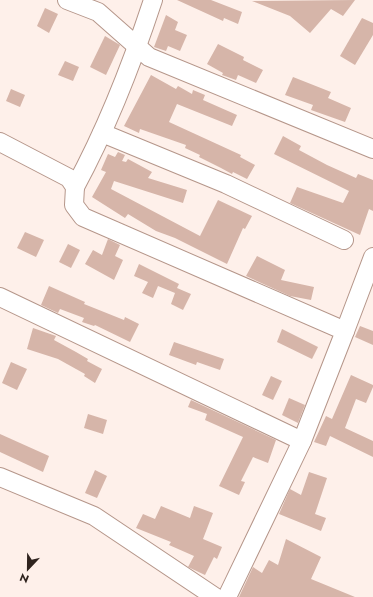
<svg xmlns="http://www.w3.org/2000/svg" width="373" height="597" font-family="Jost,sans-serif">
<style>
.building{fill:#d6b5a9}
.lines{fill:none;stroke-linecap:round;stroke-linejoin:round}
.minor-casing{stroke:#b5968a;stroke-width:20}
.minor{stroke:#fff;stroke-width:18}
</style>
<rect width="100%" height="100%" fill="#fef0ea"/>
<g class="building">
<polygon points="177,0 211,0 242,12 238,24 224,18 223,21"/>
<polygon points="355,0 343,16 331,9 310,33 290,16 252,1"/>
<polygon points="45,8 58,14 49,33 37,26"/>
<polygon points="166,15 178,22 175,30 187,35 180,51 168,46 166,51 154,47"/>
<polygon points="362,18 373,23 373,35 355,65 340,56"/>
<polygon points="105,36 120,45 106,75 90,67"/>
<polygon points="218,44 244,57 243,60 263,70 256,83 238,75 236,80 222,75 223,73 207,64"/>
<polygon points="65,61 79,67 73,81 58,75"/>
<polygon points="151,75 176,89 178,86 192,94 193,90 205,95 203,100 237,115 232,126 177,104 169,122 241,155 240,157 255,165 247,179 233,172 232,174 221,168 199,157 200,155 185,148 186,145 140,129 139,133 124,126"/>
<polygon points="293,77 331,92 328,98 351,108 345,122 311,110 313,105 285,95"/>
<polygon points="11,89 25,95 20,107 6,101"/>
<polygon points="283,136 301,146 299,150 327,165 356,178 358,174 373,180 373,211 369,209 360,235 290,203 297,187 343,203 349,191 274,154"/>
<polygon points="118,152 125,155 122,161 126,162 128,159 152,172 148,178 187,190 183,203 114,181 111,189 200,236 218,200 252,216 245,229 243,228 227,264 175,238 156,231 128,214 125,218 92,197 106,172 101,170 108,154 115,157"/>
<polygon points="25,232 44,240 36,257 17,248"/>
<polygon points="108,239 120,245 115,256 123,260 114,280 85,264 93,250 102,255"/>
<polygon points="68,244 80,250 71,268 59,262"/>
<polygon points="257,256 285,270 281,280 314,287 311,300 290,296 246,276"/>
<polygon points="139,264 179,284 177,288 191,294 183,310 171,304 175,293 158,286 153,298 142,293 148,282 134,276"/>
<polygon points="49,286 85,302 84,304 124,320 125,317 139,324 130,342 95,325 94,326 82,322 84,318 60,309 58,313 41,305"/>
<polygon points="360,326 373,331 373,345 355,337"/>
<polygon points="33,328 56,336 54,340 76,352 88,359 87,361 102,369 95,383 84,376 85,374 58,359 27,349"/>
<polygon points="282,329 318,347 312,359 277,342"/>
<polygon points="174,342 224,359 220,370 197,362 196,365 169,355"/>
<polygon points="11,362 27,369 17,390 2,383"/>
<polygon points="351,375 373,385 373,387 366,403 356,399 345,428 373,441 373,457 330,436 326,446 314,442 326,416 332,419"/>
<polygon points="271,376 282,381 273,400 262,395"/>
<polygon points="289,398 305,405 298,423 282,415"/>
<polygon points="191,400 276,440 268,463 253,457 241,481 245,482 239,495 219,486 243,437 205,420 207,414 188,407"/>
<polygon points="88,414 107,420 103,434 84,428"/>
<polygon points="0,434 49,456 43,472 0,452"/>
<polygon points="95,470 107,476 97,498 85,493"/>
<polygon points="309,472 327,478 315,514 326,518 321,531 279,514 290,489 301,495"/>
<polygon points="161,506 190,518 194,506 213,513 203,539 222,547 217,559 214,557 205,575 188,567 194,556 169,545 171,542 136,528 143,514 155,519"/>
<polygon points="286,539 321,557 311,579 355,597 239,597 253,567 262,573 269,560 278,565"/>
</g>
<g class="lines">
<g class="minor-casing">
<g id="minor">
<polyline points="67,0 98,12 149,57 373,149"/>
<polyline points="102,133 226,184 344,240"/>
<polyline points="0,142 69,178 75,187 74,205 83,217 345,331 302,441 227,597"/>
<path d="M75,187C107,128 132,64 153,0"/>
<polyline points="0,297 302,441"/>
<polyline points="345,331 373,257"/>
<polyline points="0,477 94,516 215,597"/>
</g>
</g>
<use href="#minor" class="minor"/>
</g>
<g transform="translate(28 569) rotate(202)" stroke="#fef0ea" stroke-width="3" paint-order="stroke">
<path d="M0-3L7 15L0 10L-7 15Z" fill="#2f231e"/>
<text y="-6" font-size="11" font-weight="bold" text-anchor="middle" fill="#2f231e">N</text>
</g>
</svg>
